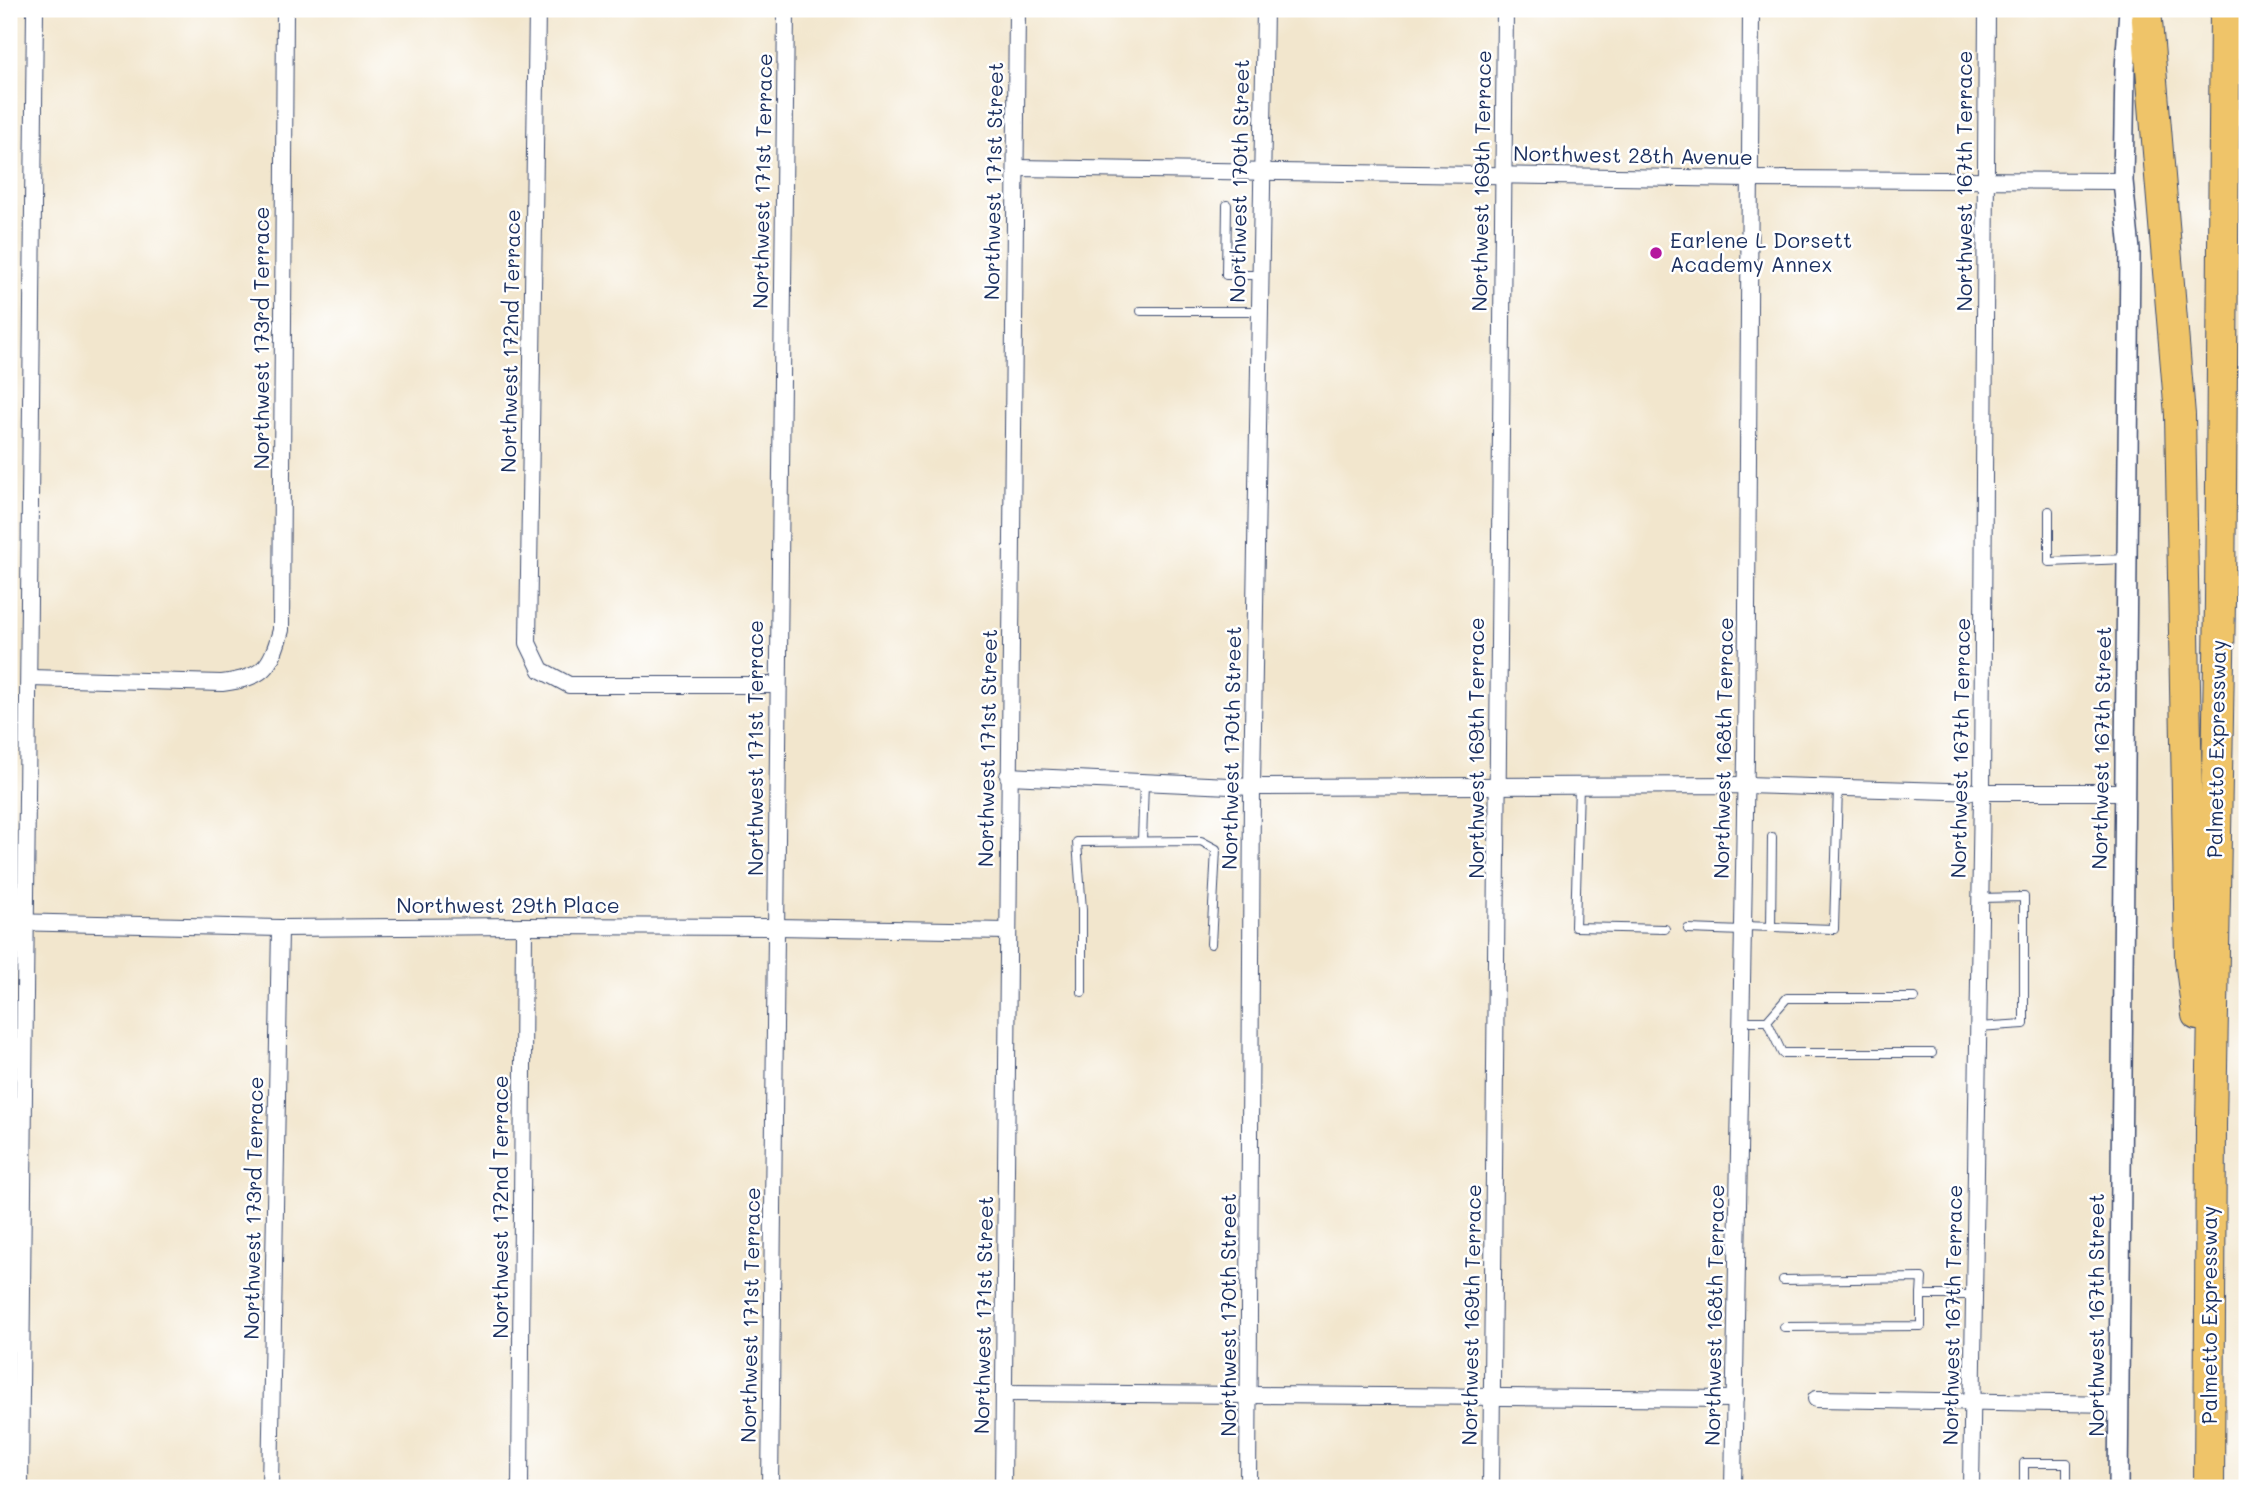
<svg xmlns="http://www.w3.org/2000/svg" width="2256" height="1497" font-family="Mali,sans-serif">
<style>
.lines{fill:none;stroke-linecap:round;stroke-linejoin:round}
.service-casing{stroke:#3b4a6f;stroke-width:10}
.minor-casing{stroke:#3b4a6f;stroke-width:18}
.tertiary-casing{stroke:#3b4a6f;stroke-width:22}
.motorway-casing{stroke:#3b4a6f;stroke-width:32}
.service{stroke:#fff;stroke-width:8}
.minor{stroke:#fff;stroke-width:16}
.tertiary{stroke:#fff;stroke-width:19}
.motorway{stroke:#efc469;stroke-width:30}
.poi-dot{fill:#b5179e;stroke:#fff;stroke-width:2.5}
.labels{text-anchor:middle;stroke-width:5;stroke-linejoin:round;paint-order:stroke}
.street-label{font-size:21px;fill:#1b2f5e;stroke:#fff}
.poi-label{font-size:21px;fill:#1b2f5e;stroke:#fff;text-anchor:start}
</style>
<rect width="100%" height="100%" fill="#fff"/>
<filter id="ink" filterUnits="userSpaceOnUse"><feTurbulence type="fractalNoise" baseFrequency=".0143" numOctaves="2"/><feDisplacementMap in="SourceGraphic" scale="14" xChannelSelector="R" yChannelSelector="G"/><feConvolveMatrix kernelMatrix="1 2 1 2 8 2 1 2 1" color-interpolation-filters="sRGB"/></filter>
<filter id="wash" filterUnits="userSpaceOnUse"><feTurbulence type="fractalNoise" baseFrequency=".00686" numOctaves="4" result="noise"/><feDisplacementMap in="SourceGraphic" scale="28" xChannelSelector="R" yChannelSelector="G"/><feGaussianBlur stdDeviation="1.57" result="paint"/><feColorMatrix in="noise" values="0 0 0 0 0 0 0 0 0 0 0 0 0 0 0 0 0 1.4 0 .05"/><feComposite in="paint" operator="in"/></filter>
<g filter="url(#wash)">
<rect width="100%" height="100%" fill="#f2e6cd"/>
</g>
<g filter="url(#ink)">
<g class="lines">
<g class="service-casing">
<g id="service">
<polyline points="1227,205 1226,275 1259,275"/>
<polyline points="1141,311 1259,311"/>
<polyline points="2049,511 2049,562 2127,559"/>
<polyline points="1579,785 1575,927 1665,929"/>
<polyline points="1142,841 1144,783"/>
<polyline points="1743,926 1834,929 1838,786"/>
<polyline points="1771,927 1772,837"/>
<polyline points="1688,929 1743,931"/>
<polyline points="1082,992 1082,910 1077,842 1201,841 1216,849 1211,944"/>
<polyline points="1915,998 1787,998 1767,1021 1782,1053 1932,1053"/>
<polyline points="1741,1021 1767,1021"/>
<polyline points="1978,1027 2024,1024 2024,897 1980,898"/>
<polyline points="1783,1280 1922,1278 1921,1295 1974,1295"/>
<polyline points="1784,1327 1921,1326 1921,1295"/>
<polyline points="2024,1488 2024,1463 2067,1463 2067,1488"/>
</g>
</g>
<g class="minor-casing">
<g id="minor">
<polyline points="537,9 528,643 541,670 569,685 777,685"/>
<polyline points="1016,168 1750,179 2123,181"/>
<path d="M29,678L222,683C263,677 270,670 281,630L285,9"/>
<polyline points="1008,776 1252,787 1746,785 1982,792 2124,792"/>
<polyline points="9,922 280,928 524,926 776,927 1008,931"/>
<polyline points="1005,1393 1735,1399"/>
<polyline points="1816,1399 2119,1404"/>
<polyline points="20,1488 35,9"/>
<polyline points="270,1488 280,928"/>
<polyline points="520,1488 524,926"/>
<polyline points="770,1488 786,9"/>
<polyline points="1003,1488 1017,9"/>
<polyline points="1248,1488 1252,787 1265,9"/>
<polyline points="1491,1488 1505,9"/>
<polyline points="1733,1488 1746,757 1751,9"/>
<polyline points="1971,1488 1982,792 1987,9"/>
</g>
</g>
<g class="tertiary-casing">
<polyline id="tertiary" points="2118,1488 2130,250 2123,181 2125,69 2129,9"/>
</g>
<g class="motorway-casing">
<g id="motorway">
<polyline points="2146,9 2180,415 2190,959 2197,1015"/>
<polyline points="2209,1488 2211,1126 2220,601 2225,9"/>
</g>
</g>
<use href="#service" class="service"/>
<use href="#minor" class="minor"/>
<use href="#tertiary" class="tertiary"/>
<use href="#motorway" class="motorway"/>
</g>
</g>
<circle class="poi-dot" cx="1656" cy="253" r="7"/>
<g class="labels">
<g class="street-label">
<text transform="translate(1633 156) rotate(1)" y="7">Northwest 28th Avenue</text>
<text transform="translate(763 181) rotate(-89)" y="7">Northwest 171st Terrace</text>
<text transform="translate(994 181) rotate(-89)" y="7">Northwest 171st Street</text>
<text transform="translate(1240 181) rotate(-89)" y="7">Northwest 170th Street</text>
<text transform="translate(1482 181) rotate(-89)" y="7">Northwest 169th Terrace</text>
<text transform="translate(1965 181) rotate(-90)" y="7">Northwest 167th Terrace</text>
<text transform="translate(262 338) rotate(-90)" y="7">Northwest 173rd Terrace</text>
<text transform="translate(511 341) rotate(-89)" y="7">Northwest 172nd Terrace</text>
<text transform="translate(756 748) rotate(-90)" y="7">Northwest 171st Terrace</text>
<text transform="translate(988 748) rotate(-89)" y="7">Northwest 171st Street</text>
<text transform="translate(1232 748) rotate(-89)" y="7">Northwest 170th Street</text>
<text transform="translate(1477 748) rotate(-90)" y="7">Northwest 169th Terrace</text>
<text transform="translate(1724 748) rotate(-89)" y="7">Northwest 168th Terrace</text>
<text transform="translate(1961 748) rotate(-89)" y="7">Northwest 167th Terrace</text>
<text transform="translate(2102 748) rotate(-89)" y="7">Northwest 167th Street</text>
<text transform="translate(2217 749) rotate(-89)" y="7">Palmetto Expressway</text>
<text x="508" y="913">Northwest 29th Place</text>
<text transform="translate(501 1207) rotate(-90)" y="7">Northwest 172nd Terrace</text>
<text transform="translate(254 1208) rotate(-89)" y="7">Northwest 173rd Terrace</text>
<text transform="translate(751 1315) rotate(-89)" y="7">Northwest 171st Terrace</text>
<text transform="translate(984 1315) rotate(-89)" y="7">Northwest 171st Street</text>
<text transform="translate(1229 1315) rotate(-90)" y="7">Northwest 170th Street</text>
<text transform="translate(1472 1315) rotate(-89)" y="7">Northwest 169th Terrace</text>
<text transform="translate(1715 1315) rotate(-89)" y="7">Northwest 168th Terrace</text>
<text transform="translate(1953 1315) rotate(-89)" y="7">Northwest 167th Terrace</text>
<text transform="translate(2097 1315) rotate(-90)" y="7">Northwest 167th Street</text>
<text transform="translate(2210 1315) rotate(-90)" y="7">Palmetto Expressway</text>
</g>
<g class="poi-label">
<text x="1670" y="248">Earlene L Dorsett<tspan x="1670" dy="24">Academy Annex</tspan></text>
</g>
</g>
<rect width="2256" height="1497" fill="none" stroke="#fff" stroke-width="35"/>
</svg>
